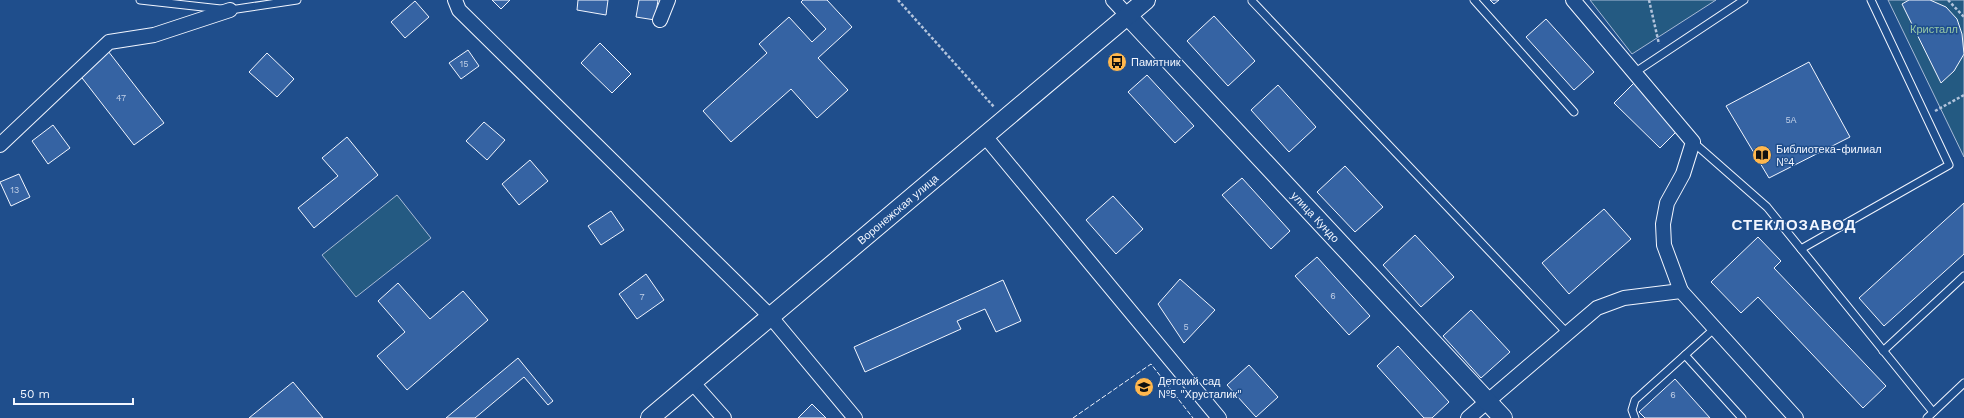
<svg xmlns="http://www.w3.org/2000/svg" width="1964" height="418" font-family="'Work Sans',sans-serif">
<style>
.green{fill:#245a82;stroke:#a8bbd7}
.building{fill:#3563a3;stroke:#f2f6ff}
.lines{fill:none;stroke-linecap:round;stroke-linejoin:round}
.service-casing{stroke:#f2f6ff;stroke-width:9}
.minor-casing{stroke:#f2f6ff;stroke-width:16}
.tertiary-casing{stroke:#f2f6ff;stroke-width:20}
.path{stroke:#b3c4dc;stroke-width:2.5;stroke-dasharray:3 2;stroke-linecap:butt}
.service{stroke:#1f4e8c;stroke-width:7}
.minor{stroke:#1f4e8c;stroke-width:14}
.tertiary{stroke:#1f4e8c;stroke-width:18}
.fence{stroke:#f2f6ff;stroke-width:1;stroke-dasharray:5 2;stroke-linecap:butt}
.labels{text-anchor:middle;stroke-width:3;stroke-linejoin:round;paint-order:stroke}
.number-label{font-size:9px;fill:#c3d1e8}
.park-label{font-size:11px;fill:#97c8a6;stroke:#1f4e8c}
.poi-label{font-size:11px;fill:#f2f6ff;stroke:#1f4e8c;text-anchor:start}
.street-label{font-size:11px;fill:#f2f6ff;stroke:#1f4e8c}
.district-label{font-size:15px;font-weight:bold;letter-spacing:1px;fill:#f2f6ff;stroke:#1f4e8c}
</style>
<rect width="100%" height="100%" fill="#1f4e8c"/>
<g class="green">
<polygon points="1590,0 1716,0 1632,54"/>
<polygon points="1888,0 1964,0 1964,157"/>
<polygon points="397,195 431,238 356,297 322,255"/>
</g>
<g class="building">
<polygon points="492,0 510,0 501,9"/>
<polygon points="578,0 608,0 606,15 577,10"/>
<polygon points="639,0 658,0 655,20 636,17"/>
<polygon points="803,0 827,0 852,27 818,58 848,90 817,118 791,89 731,142 703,111 767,53 759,44 789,17 812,42 826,29 801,2"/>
<polygon points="1490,0 1499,0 1494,4"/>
<polygon points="1909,0 1930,0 1946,7 1957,19 1962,34 1964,54 1954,71 1941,83 1902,4"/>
<polygon points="415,1 429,17 405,38 391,22"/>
<polygon points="1214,16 1255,61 1228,86 1187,41"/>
<polygon points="1546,19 1594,72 1574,90 1526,37"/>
<polygon points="600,43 631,74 612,93 581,63"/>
<polygon points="468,50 479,66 461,79 449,63"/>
<polygon points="108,51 164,123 134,145 79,74"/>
<polygon points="267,53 294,79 277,97 249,72"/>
<polygon points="1809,62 1850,137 1769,178 1726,106"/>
<polygon points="1147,75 1194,126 1175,143 1128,92"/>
<polygon points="1634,83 1680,128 1660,148 1614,103"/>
<polygon points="1278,85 1316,127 1289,152 1251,110"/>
<polygon points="484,122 505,140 487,160 466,141"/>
<polygon points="53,125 70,148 48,164 32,141"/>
<polygon points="347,137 378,175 314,228 298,208 338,176 322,158"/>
<polygon points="530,160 548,181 519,205 502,184"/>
<polygon points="1345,166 1383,207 1355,232 1317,192"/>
<polygon points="19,174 30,197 11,206 0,182"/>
<polygon points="1242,178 1290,231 1271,249 1222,195"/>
<polygon points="1113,196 1143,229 1116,254 1086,220"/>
<polygon points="1964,203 1964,254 1884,326 1859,298"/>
<polygon points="1604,209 1631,239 1569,294 1542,263"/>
<polygon points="611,211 624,230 601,245 588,226"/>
<polygon points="1415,235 1454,277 1421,307 1383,265"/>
<polygon points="1758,237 1781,261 1774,268 1886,386 1863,408 1758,297 1741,313 1711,282"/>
<polygon points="1317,257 1370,316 1349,335 1295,276"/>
<polygon points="646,274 664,300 637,319 619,294"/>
<polygon points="1180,279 1215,310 1184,343 1158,304"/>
<polygon points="1003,280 1021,321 996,332 985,309 957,321 961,329 865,372 854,347"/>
<polygon points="398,283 430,319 463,291 488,320 407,390 377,356 405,332 378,301"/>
<polygon points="1471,310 1510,352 1481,378 1443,336"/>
<polygon points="1398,346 1449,402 1432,418 1424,418 1377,366"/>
<polygon points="518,358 553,401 548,405 524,377 475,418 446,418"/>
<polygon points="1249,365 1278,397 1256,417 1227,385"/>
<polygon points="1675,379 1710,418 1645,418 1639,412"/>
<polygon points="293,382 323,418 249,418"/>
<polygon points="812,404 826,418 798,418"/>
</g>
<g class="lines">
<g class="service-casing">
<g id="service">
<polyline points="140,0 230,10 297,0"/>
<polyline points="1474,0 1574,112"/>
<polyline points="1252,1 1567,333"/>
<polyline points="1634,73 1744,0"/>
<polyline points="1693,142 1767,207 1933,412"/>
<polyline points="1801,249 1949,165 1871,0"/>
<polyline points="1883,351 1964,276"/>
<polyline points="1685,355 1742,418"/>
<polyline points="1635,418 1632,410 1635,400 1715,328"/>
<polyline points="1927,418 1964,383"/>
</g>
</g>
<g class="minor-casing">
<g id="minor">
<polyline points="455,0 459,10 770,316 855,418"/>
<polyline points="1113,0 1127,15"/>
<polyline points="1573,0 1693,142 1683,174 1667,203 1663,224 1664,245 1681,291"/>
<polyline points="660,20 668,0"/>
<polyline points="984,135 1219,418"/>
<polyline points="0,145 109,42 154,35 230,10"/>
<polyline points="692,382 724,418"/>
<polyline points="1468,418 1597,308 1624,298 1681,291 1796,418"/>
</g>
</g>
<g class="tertiary-casing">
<g id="tertiary">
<path id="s1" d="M1127,15L1503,418"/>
<path id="s2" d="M650,418L1146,0"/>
</g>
</g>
<g class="path">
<polyline points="898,0 994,107"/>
<polyline points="1649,0 1659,44"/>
<polyline points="1948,0 1964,17"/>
<polyline points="1935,111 1964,95"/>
</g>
<use href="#service" class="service"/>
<use href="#minor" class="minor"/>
<use href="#tertiary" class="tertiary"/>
<polyline class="fence" points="1073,418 1151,364 1193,418"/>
</g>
<defs>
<g id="bus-disc" transform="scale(1)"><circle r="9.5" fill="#ffb74d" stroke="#1f4e8c"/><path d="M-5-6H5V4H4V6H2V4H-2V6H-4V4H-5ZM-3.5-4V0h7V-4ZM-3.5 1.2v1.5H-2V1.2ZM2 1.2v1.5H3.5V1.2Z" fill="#111"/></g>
<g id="library-disc" transform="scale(1)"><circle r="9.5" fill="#ffb74d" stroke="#1f4e8c"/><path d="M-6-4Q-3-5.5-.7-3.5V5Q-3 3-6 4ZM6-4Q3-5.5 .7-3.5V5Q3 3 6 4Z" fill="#111"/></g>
<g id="school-disc" transform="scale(1)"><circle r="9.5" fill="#ffb74d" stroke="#1f4e8c"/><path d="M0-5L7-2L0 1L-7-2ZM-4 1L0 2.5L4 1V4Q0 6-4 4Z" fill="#111"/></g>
</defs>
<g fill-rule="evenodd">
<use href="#bus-disc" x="1117" y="62"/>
<use href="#library-disc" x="1762" y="155"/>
<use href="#school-disc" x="1144" y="387"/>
</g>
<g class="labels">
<g class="number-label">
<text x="464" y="67">15</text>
<text x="121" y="101">47</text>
<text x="1791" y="123">5А</text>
<text x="15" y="193">13</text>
<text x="1333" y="299">6</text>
<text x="642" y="300">7</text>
<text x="1186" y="330">5</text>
<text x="1673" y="398">6</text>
</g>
<g class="park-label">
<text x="1934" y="33">Кристалл</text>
</g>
<g class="poi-label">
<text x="1131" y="66">Памятник</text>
<text x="1776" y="153">Библиотека-филиал<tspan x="1776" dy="13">№4</tspan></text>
<text x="1158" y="385">Детский сад<tspan x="1158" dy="13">№5 "Хрусталик"</tspan></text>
</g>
<g class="street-label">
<text dy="4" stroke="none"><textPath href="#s2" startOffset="324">Воронежская улица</textPath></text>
<text dy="4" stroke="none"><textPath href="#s1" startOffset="276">улица Кундо</textPath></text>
</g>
<g class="district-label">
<text x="1794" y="230">СТЕКЛОЗАВОД</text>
</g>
</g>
<path d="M14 398v6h119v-6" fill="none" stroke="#f2f6ff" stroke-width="2"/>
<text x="20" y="398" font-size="12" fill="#f2f6ff" stroke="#1f4e8c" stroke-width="3" paint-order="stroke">50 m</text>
</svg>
